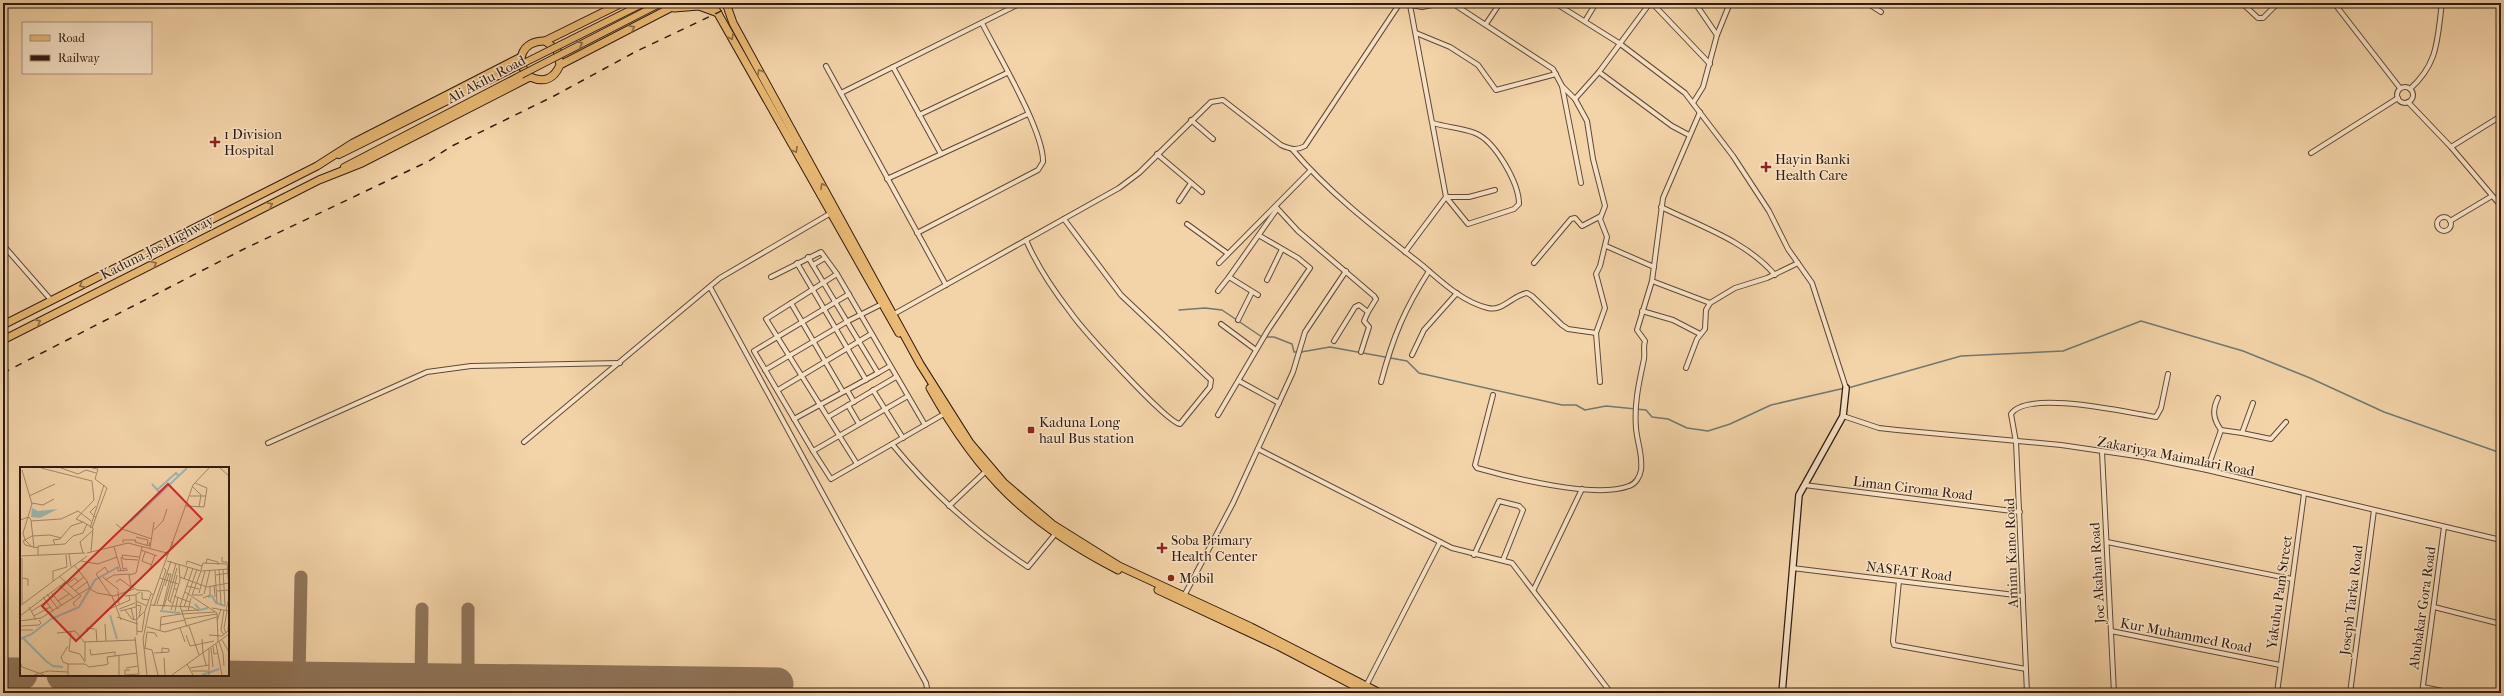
<svg xmlns="http://www.w3.org/2000/svg" width="2504" height="696" font-family="'IM FELL French Canon',serif">
<style>
.lines{fill:none;stroke-linecap:round;stroke-linejoin:round}
.stream{stroke:#727870;stroke-width:1.5}
.taxiway{stroke:#91775c;stroke-width:13}
.runway{stroke:#91775c;stroke-width:33}
.street-casing{stroke:#604935;stroke-width:6}
.secondary-casing{stroke:#2f1b0f;stroke-width:8}
.primary-casing{stroke:#2f1b0f;stroke-width:8}
.highway-casing{stroke:#2f1b0f;stroke-width:9}
.street{stroke:#f7e2c6;stroke-width:4}
.secondary{stroke:#f7e2c6;stroke-width:5.5}
.primary{stroke:#eaba74;stroke-width:6}
.highway{stroke:#eaba74;stroke-width:7}
.rail{stroke:#2f1b0f;stroke-width:1.5;stroke-dasharray:7 7;stroke-linecap:butt}
.primary-bridge-casing{stroke:#2f1b0f;stroke-width:8;stroke-linecap:butt}
.primary-bridge{stroke:#eaba74;stroke-width:6}
.oneway{stroke:#8c6a42}
.poi-dot{fill:#8f2418;stroke:#f7e2c6;stroke-width:1.5}
.labels{text-anchor:middle;stroke-width:3;stroke-linejoin:round;paint-order:stroke}
.street-label{font-size:14px;fill:#2f1b0f;stroke:#f7e2c6}
.poi-label{font-size:14px;fill:#2f1b0f;stroke:#f7e2c6;text-anchor:start}
.inset-river{fill:none;stroke:#9eb6b1;stroke-width:2}
.inset-road{fill:none;stroke:#a5896b;stroke-width:1}
.view{fill:#d62828;fill-opacity:0.15;stroke:#d62828;stroke-width:2}
.inset-edge{fill:none;stroke:#2f1b0f;stroke-width:2}
</style>
<rect width="100%" height="100%" fill="#f3d3a8"/>
<filter id="stains"><feTurbulence type="fractalNoise" baseFrequency=".005" numOctaves="4"/><feColorMatrix values="0 0 0 0 .2 0 0 0 0 .09 0 0 0 0 .02 0 0 0 .5 -.17"/></filter>
<radialGradient id="worn" r=".72"><stop offset=".6" stop-color="#630" stop-opacity="0"/><stop offset="1" stop-color="#630" stop-opacity=".3"/></radialGradient>
<g class="lines">
<g class="stream">
<polyline points="1179,310 1205,308 1222,310 1262,337 1274,337 1292,344 1294,352 1297,352"/>
<polyline points="1301,352 1330,347 1407,361 1419,373 1562,405 1576,405 1585,410 1606,406 1646,410 1652,417 1668,419 1687,428 1708,431 1730,424 1771,405 1845,388"/>
<polyline points="1848,388 1961,356 2063,351 2141,321 2243,351 2310,378 2384,412 2501,453"/>
</g>
<g class="taxiway">
<polyline points="468,609 468,680"/>
<polyline points="212,675 212,677"/>
<polyline points="299,678 301,577"/>
<polyline points="421,680 422,609"/>
<polyline points="120,693 121,676"/>
<polyline points="176,693 177,677"/>
</g>
<g class="runway">
<polyline points="3,674 21,674"/>
<polyline points="63,675 777,684"/>
</g>
<g class="street-casing">
<g id="street">
<polyline points="1400,3 1422,7 1442,3"/>
<polyline points="1452,3 1553,69 1562,86 1581,183"/>
<polyline points="1555,3 1619,43 1685,93 1733,156 1769,211 1788,249 1812,283 1846,388"/>
<polyline points="1652,3 1710,64"/>
<polyline points="1695,3 1717,35"/>
<polyline points="1867,3 1881,12"/>
<polyline points="2242,3 2258,18 2263,18 2278,3"/>
<polyline points="2334,3 2400,88"/>
<path d="M1410,5L1446,197L1468,224L1514,209L1519,204C1519,183 1495,141 1475,133C1462,128 1446,127 1433,123"/>
<polyline points="1585,21 1596,3"/>
<polyline points="1486,24 1500,3"/>
<polyline points="1416,33 1450,47 1478,65 1496,90 1556,74"/>
<polyline points="826,66 946,285"/>
<polyline points="893,67 941,154"/>
<polyline points="1599,72 1672,126 1689,135"/>
<polyline points="1562,86 1575,99 1587,121 1593,159 1605,206 1600,219 1607,237 1600,266 1596,274 1605,308 1596,333 1600,382"/>
<circle cx="2405" cy="95" r="8"/>
<path d="M2410,89C2439,63 2437,39 2442,3"/>
<polyline points="841,93 1021,3"/>
<polyline points="1575,99 1599,72 1650,3"/>
<polyline points="2408,102 2451,147 2501,206"/>
<polyline points="1693,103 1703,87 1717,35 1730,3"/>
<polyline points="919,115 1007,73"/>
<polyline points="1191,120 1213,139"/>
<polyline points="2451,147 2501,116"/>
<path d="M1292,149C1329,193 1376,229 1422,265C1441,281 1462,302 1488,308C1502,312 1513,295 1527,293L1532,296L1562,325L1568,329L1596,333"/>
<polyline points="2311,153 2398,98"/>
<polyline points="1157,154 1202,192"/>
<polyline points="887,179 1028,114"/>
<polyline points="1179,201 1191,183"/>
<polyline points="1276,207 1298,231 1374,296 1376,299 1368,312 1359,305 1355,307 1334,341"/>
<path d="M1661,207C1700,226 1746,241 1775,275"/>
<circle cx="2444" cy="224" r="7"/>
<polyline points="2450,221 2492,196"/>
<polyline points="1187,224 1227,253"/>
<path d="M917,233L1038,170L1043,162C1044,131 997,53 982,23"/>
<path d="M1026,240C1037,266 1054,291 1071,313C1083,330 1166,422 1180,424L1210,387L1211,380L1121,295L1064,219"/>
<polyline points="3,245 51,300"/>
<polyline points="1606,246 1654,267"/>
<polyline points="1405,252 1446,197 1469,197 1495,190"/>
<polyline points="808,257 878,373 890,366"/>
<polyline points="797,263 866,380"/>
<polyline points="1219,263 1310,171"/>
<polyline points="1534,263 1571,219 1575,218 1582,226 1601,216"/>
<polyline points="813,265 825,258"/>
<polyline points="837,274 766,319 857,464"/>
<polyline points="771,277 821,252 837,274 925,425"/>
<polyline points="1267,280 1282,249"/>
<polyline points="1652,281 1710,303"/>
<polyline points="710,287 926,683 928,693"/>
<polyline points="1218,291 1229,277"/>
<polyline points="849,294 754,351 813,451 908,396"/>
<polyline points="1258,295 1229,277 1277,209"/>
<polyline points="791,303 843,392"/>
<polyline points="1642,311 1673,320 1700,334"/>
<path d="M894,314L1119,188L1139,173L1211,102L1223,100L1281,145C1290,149 1296,151 1305,146L1400,3"/>
<polyline points="1238,320 1252,292"/>
<polyline points="1221,324 1256,350"/>
<polyline points="1361,352 1369,327 1364,321 1368,312"/>
<polyline points="1412,355 1424,330 1457,293"/>
<polyline points="1686,368 1697,339 1705,329 1706,310 1710,303 1735,288 1767,278 1798,263"/>
<polyline points="765,370 848,321 882,304"/>
<polyline points="1239,381 1279,403"/>
<path d="M1381,382C1393,337 1404,310 1429,271"/>
<polyline points="778,390 871,334"/>
<polyline points="847,390 854,402"/>
<polyline points="873,390 903,438"/>
<path d="M1493,395L1475,465L1477,468C1512,478 1596,499 1629,486C1636,484 1640,476 1641,470C1643,455 1637,442 1636,428C1634,403 1639,383 1644,359C1645,353 1643,347 1645,341L1637,330L1652,281L1663,198L1700,112"/>
<path d="M2218,398C2212,410 2213,419 2221,430"/>
<polyline points="2253,403 2242,433 2271,439 2286,422"/>
<polyline points="848,405 859,424"/>
<path d="M944,414L892,444C933,494 975,532 1028,567L1056,533"/>
<polyline points="1218,415 1268,330 1310,268 1298,258 1260,236"/>
<polyline points="1843,416 1879,428 1897,430 2061,445 2143,457 2207,470 2501,540"/>
<polyline points="828,417 896,377"/>
<polyline points="794,419 878,373"/>
<polyline points="524,442 720,278 831,213"/>
<polyline points="268,443 427,372 471,366 620,363"/>
<polyline points="1258,449 1452,548 1512,563 1611,693"/>
<polyline points="813,451 831,479 892,444"/>
<polyline points="2102,452 2114,693"/>
<polyline points="2207,470 2221,430 2242,433"/>
<polyline points="1804,485 2020,512"/>
<polyline points="949,506 985,472"/>
<polyline points="2107,542 2292,579"/>
<polyline points="1474,555 1499,501 1519,506 1523,510 1503,560"/>
<polyline points="1792,568 2023,596"/>
<polyline points="1899,581 1893,641 1894,645 2026,669"/>
<polyline points="1534,589 1582,489"/>
<polyline points="1184,596 1233,503 1293,372 1305,332 1346,271"/>
<polyline points="2434,607 2501,624"/>
<polyline points="2111,631 2280,665"/>
<polyline points="1366,686 1440,542"/>
<polyline points="2423,687 2452,693"/>
<path d="M2027,693L2016,442L2011,414C2027,389 2129,413 2156,417L2161,408L2168,374"/>
<polyline points="2277,693 2304,494"/>
<polyline points="2350,693 2374,510"/>
<polyline points="2422,693 2444,527"/>
</g>
</g>
<g class="secondary-casing">
<polyline id="secondary" points="1782,693 1799,495 1843,416 1846,388"/>
</g>
<g class="primary-casing">
<g id="primary">
<polyline points="339,155 516,67"/>
<polyline points="344,167 521,75"/>
</g>
</g>
<g class="highway-casing">
<g id="highway">
<polyline points="712,3 899,333"/>
<polyline points="726,3 733,23 920,364 970,443 1004,483 1052,524 1119,566 1251,627 1380,693"/>
<polyline points="674,8 699,6 718,13"/>
<polyline points="545,41 622,3"/>
<path d="M560,65L557,50L545,41C522,40 513,62 530,77C544,83 554,79 560,65L680,3"/>
<polyline points="3,325 317,166 353,143 521,57"/>
<polyline points="3,340 319,180 362,163 530,77"/>
<path d="M930,388C980,477 1027,523 1118,570"/>
<polyline points="1158,590 1278,646 1368,693"/>
</g>
</g>
<use href="#street" class="street"/>
<use href="#secondary" class="secondary"/>
<use href="#primary" class="primary"/>
<use href="#highway" class="highway"/>
<polyline class="rail" points="3,373 242,250 429,161 450,147 554,96 635,52 738,3"/>
<g class="primary-bridge-casing">
<g id="primary-bridge">
<polyline points="516,67 644,3"/>
<polyline points="521,75 661,3"/>
</g>
</g>
<use href="#primary-bridge" class="primary-bridge"/>
</g>
<defs><path id="oneway-chevron" d="M-2-3.5L2.5 0L-2 3.5" fill="none" stroke-width="1.6" stroke-linecap="round" stroke-linejoin="round"/></defs>
<g class="oneway">
<use href="#oneway-chevron" transform="translate(632 28) rotate(-27)"/>
<use href="#oneway-chevron" transform="translate(731 37) rotate(60)"/>
<use href="#oneway-chevron" transform="translate(580 44) rotate(-27)"/>
<use href="#oneway-chevron" transform="translate(760 72) rotate(-119)"/>
<use href="#oneway-chevron" transform="translate(795 150) rotate(60)"/>
<use href="#oneway-chevron" transform="translate(823 186) rotate(-119)"/>
<use href="#oneway-chevron" transform="translate(270 205) rotate(-27)"/>
<use href="#oneway-chevron" transform="translate(154 264) rotate(-27)"/>
<use href="#oneway-chevron" transform="translate(82 285) rotate(153)"/>
<use href="#oneway-chevron" transform="translate(38 322) rotate(-27)"/>
</g>
<g class="poi-dot">
<path d="M213 136h4v4h4v4h-4v4h-4v-4h-4v-4h4z"/>
<path d="M1764 161h4v4h4v4h-4v4h-4v-4h-4v-4h4z"/>
<rect x="1027" y="426" width="8" height="8" rx="2"/>
<path d="M1160 542h4v4h4v4h-4v4h-4v-4h-4v-4h4z"/>
<circle cx="1171" cy="578" r="4"/>
</g>
<g class="labels">
<g class="street-label">
<text transform="translate(486 79) rotate(-28)" y="5">Ali Akilu Road</text>
<text transform="translate(157 247) rotate(-27)" y="5">Kaduna-Jos Highway</text>
<text transform="translate(2176 456) rotate(11)" y="5">Zakariyya Maimalari Road</text>
<text transform="translate(1913 488) rotate(7)" y="5">Liman Ciroma Road</text>
<text transform="translate(2011 553) rotate(-92)" y="5">Aminu Kano Road</text>
<text transform="translate(1909 571) rotate(7)" y="5">NASFAT Road</text>
<text transform="translate(2097 573) rotate(-93)" y="5">Joe Akahan Road</text>
<text transform="translate(2279 592) rotate(-82)" y="5">Yakubu Pam Street</text>
<text transform="translate(2351 600) rotate(-83)" y="5">Joseph Tarka Road</text>
<text transform="translate(2422 608) rotate(-82)" y="5">Abubakar Gora Road</text>
<text transform="translate(2186 635) rotate(11)" y="5">Kur Muhammed Road</text>
</g>
<g class="poi-label">
<text x="224" y="139">1 Division<tspan x="224" dy="16">Hospital</tspan></text>
<text x="1775" y="164">Hayin Banki<tspan x="1775" dy="16">Health Care</tspan></text>
<text x="1039" y="427">Kaduna Long<tspan x="1039" dy="16">haul Bus station</tspan></text>
<text x="1171" y="545">Soba Primary<tspan x="1171" dy="16">Health Center</tspan></text>
<text x="1179" y="583">Mobil</text>
</g>
</g>
<g transform="translate(20 467)">
<rect width="209" height="209" fill="#f3d3a8"/>
<path d="M12,41L18,44L38,42L20,51L11,50Z" fill="#9eb6b1"/>
<path class="inset-river" d="M132,17L140,26M137,23L156,6L159,9M110,55L167,1M188,130L192,129L196,136L205,139M175,137L180,143L188,141M140,144L160,146M90,148L97,172M3,171L26,194L33,199L43,200M0,172L12,167L31,152L59,140L75,113L98,100M182,208L199,202"/>
<path class="inset-road" d="M21,1L72,14L74,33L56,52L63,55M41,1L58,7L66,3L76,6M72,1L78,2L75,12L87,21L76,50M200,1L209,9M2,3L12,37L3,66L5,73L12,80M173,20L181,28L179,40M9,29L35,17M170,29H186M12,36L23,38L34,32M165,39L184,40L187,21L175,16M73,48L70,45L76,39M0,53L9,50L11,53L14,81M11,54L41,52L58,44L71,54M96,57L102,62L132,72M70,61L84,18M72,61L76,50L73,49M134,63L143,54L147,42M116,70L128,73L127,79M153,74L173,18L189,1M103,76V73H116L115,75L129,79L130,75M151,76L153,74L147,89L153,76M35,78L33,73L40,72L51,59L63,55L73,61L71,85M94,80L101,104M122,80L116,106L109,108L111,119L117,123L129,124L133,128M18,81L5,78L3,74L12,69L30,68L41,71M130,81L134,55M121,83L137,89M125,85L122,94L132,98M63,86L60,75L72,64M67,86L108,76L147,86M49,87L51,100M18,88V79L45,77L53,69L63,66L67,57M0,89L65,86M101,90L103,102L107,101M202,90V95H207L209,122M118,93L103,92L102,88L119,90M61,94L78,97L97,90M147,94L181,104L209,102M186,97L187,92L198,95V98M54,98L67,114L70,122L77,126L94,129L114,122M166,98L167,94L182,99L181,103M182,99L183,96L206,97M98,100V104L108,103M130,102L135,88M199,102L201,138M203,102L205,139M195,103L197,136M181,104L172,128H183M88,105L85,100L76,107L91,129M196,108L209,106M39,109L61,129L53,136L55,139M83,110L99,123M160,110L187,120L209,116M2,111L8,112V119M140,111L158,117M164,112L168,100M85,113L94,108L110,107M33,114V104L47,100L46,88M96,115L100,112L111,120M47,117L55,111L58,115M194,118L195,130M40,119L54,131M145,119L149,107M167,119L179,122M51,120L64,110M154,122L157,108M55,124L67,115M98,124L99,138M197,124L209,123M31,125L42,139M122,125V132L129,133M165,125L197,146L198,175M179,126L185,104M27,127L38,142M184,127L190,103M116,128L117,168M92,129L101,153M105,129L115,128L120,125M154,129L170,135M23,130L33,144M183,131L190,128V119M38,134L49,127M116,134L127,139M150,135L154,122H157M152,136L148,133L157,101M2,137V91M137,137L151,94M116,138L121,139L119,150M131,138L172,140L179,144M0,139L67,89M134,139L146,103L144,101M9,140L16,153M144,140L156,96M164,140L177,102M111,141L114,153M192,141L209,144M99,142L115,136M87,143L110,133L109,129M105,143L112,152L116,153L125,144L131,127M142,143L151,107H147M151,143L160,113L159,97M206,143L209,131M12,144L26,135M100,144L116,140M155,144L158,130M161,144L178,143M168,144L171,131M161,147L195,145M0,149L45,115M14,149L30,140M97,150L118,157M164,152L197,147M0,154L21,151L69,121M197,154L201,142M85,157L86,174M140,158L165,153M0,159L19,158L21,156L19,153M169,159L179,188M127,160L145,165L197,150M167,160L160,139L173,101M160,161L165,175M76,162L77,175M0,163H13M208,163L209,149M51,164L49,184L60,187L65,195M117,164L122,165L125,145M140,164L141,150L161,147M56,165L64,175L116,173M67,165V161L75,162M127,165L135,166L137,170M37,166L56,164M206,166L204,161L207,144M166,168L170,179L175,178M189,168L202,169L209,163M204,168L201,163L204,143M115,170L119,208M182,172L183,186M202,173L209,185M199,175L203,186L204,199M196,177L202,208M175,178L194,174M193,179L194,187L198,186M124,181L132,183L138,208M125,181L127,165M191,181L193,200M70,182L71,188L95,185V189M134,186L149,185V182L142,181V185M183,186L186,198M99,188V208M144,191L145,208M65,194V175M0,195L2,200L24,208M48,197L43,195L41,190L48,179M167,197L173,208M106,201L118,199M170,201L189,198M110,203H105V208L118,207M172,204H188M14,208L28,204L48,205M48,208V197H65L69,200L84,198L88,197L87,190L117,186M127,208L123,172L131,135L148,87M152,208L209,167M189,208V182"/>
<path class="view" d="M148,17L182,52L56,174L22,139Z"/>
<rect width="209" height="209" class="inset-edge"/>
</g>
<rect width="2504" height="696" fill="none" stroke="#f3d3a8" stroke-width="16"/>
<rect x="4" y="4" width="2496" height="688" fill="none" stroke="#2f1b0f" stroke-width="2"/>
<rect x="8" y="8" width="2488" height="680" fill="none" stroke="#2f1b0f"/>
<rect x="22" y="22" width="130" height="52" fill="#f7e2c6" stroke="#a7927d"/>
<rect x="30" y="35" width="20" height="6" fill="#eaba74" stroke="#a7927d"/>
<text x="58" y="42" font-size="12" fill="#2f1b0f">Road</text>
<rect x="30" y="55" width="20" height="6" fill="#2f1b0f" stroke="#a7927d"/>
<text x="58" y="62" font-size="12" fill="#2f1b0f">Railway</text>
<rect width="100%" height="100%" filter="url(#stains)"/>
<rect width="100%" height="100%" fill="url(#worn)"/>
</svg>
